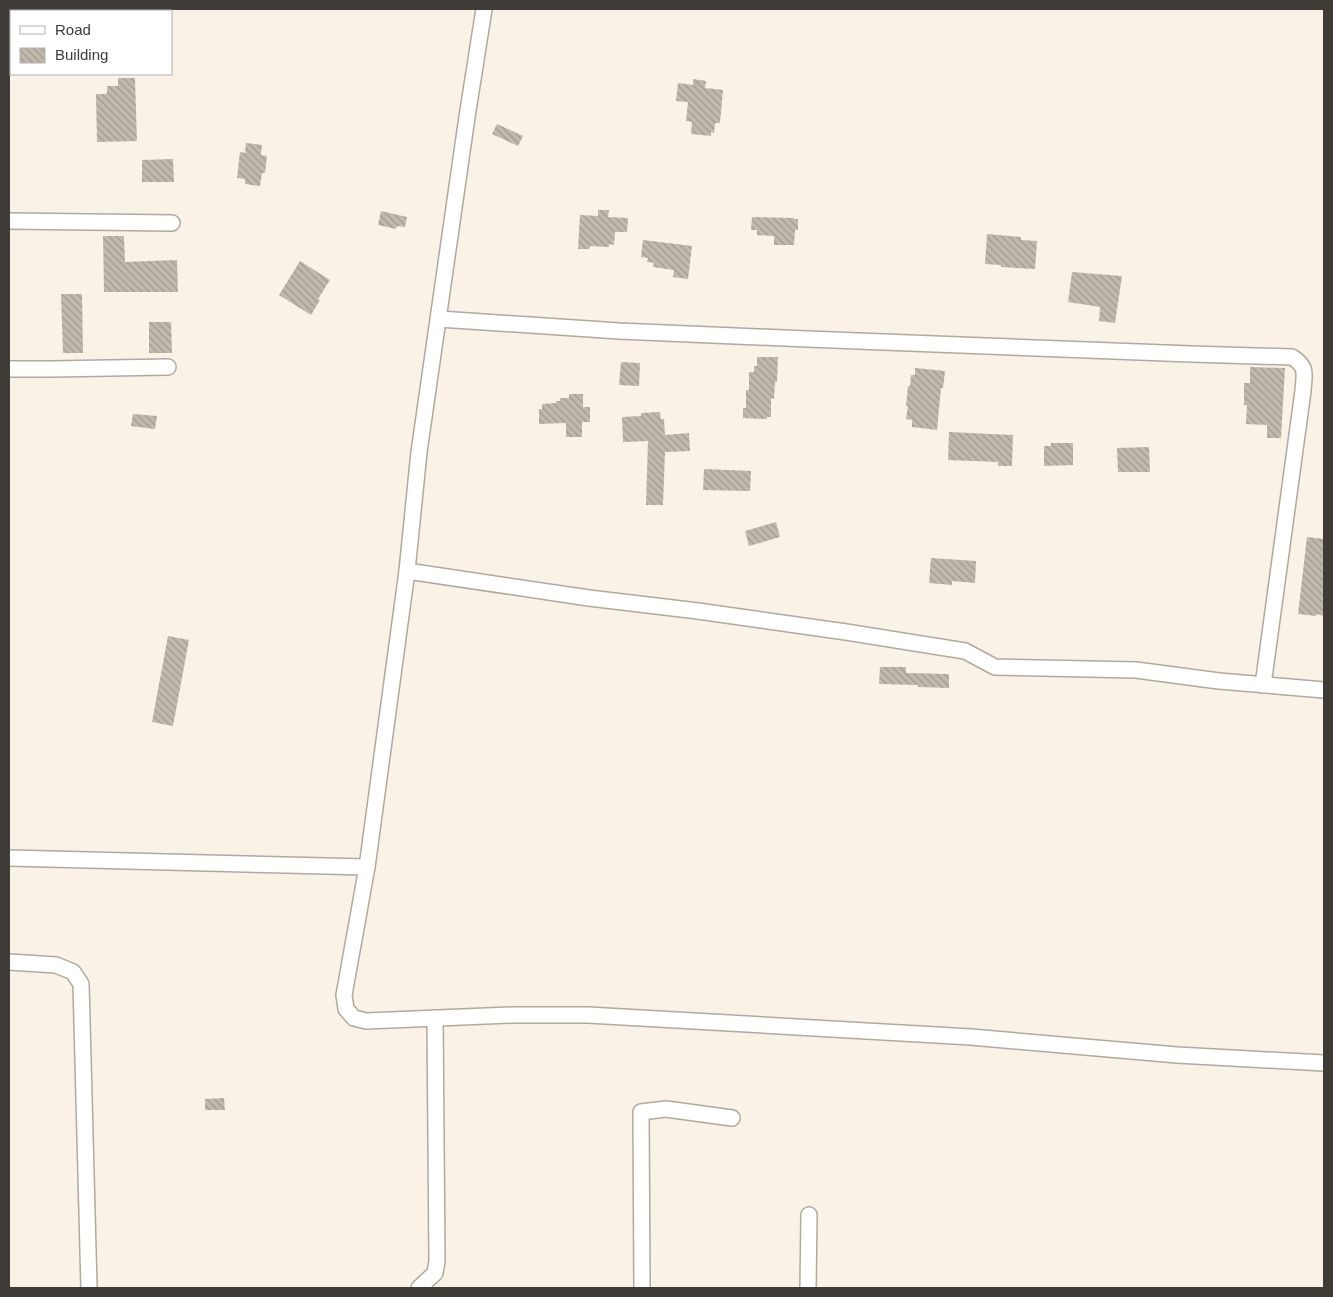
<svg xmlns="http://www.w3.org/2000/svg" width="1333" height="1297" font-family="Helvetica,sans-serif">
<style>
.building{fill:url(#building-back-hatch)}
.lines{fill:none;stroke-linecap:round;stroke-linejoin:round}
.minor-casing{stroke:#b0a99d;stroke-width:18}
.minor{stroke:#fff;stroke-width:15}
</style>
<defs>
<pattern id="building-back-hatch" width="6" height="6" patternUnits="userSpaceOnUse" patternTransform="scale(1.25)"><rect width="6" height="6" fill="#c1b9ad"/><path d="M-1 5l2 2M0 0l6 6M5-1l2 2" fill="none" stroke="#9e988e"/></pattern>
</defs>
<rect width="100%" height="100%" fill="#faf2e6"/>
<g class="building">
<polygon points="118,78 135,78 137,141 97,142 96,94 107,94 107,86 118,86"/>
<polygon points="693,79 706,81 705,88 723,90 720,123 715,123 714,133 711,132 711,136 691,134 692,122 686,121 688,102 676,101 678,83 693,85"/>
<polygon points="497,124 523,136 518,146 492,134"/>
<polygon points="246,143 262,145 261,155 267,156 265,173 262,173 260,186 245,184 245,179 237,178 240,152 245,153"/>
<polygon points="173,159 174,182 142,182 142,160"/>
<polygon points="598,210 609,210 608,217 628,218 627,232 615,232 614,245 609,244 609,247 590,246 589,249 578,249 580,215 598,216"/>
<polygon points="381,211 407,217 405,227 397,226 396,229 378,225"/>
<polygon points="752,217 794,218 794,219 798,219 798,230 795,230 794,245 774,245 774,236 757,235 757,230 751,230"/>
<polygon points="987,234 1021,237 1021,240 1037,241 1035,269 1001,267 1001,265 985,264"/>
<polygon points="103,236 124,236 125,262 177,260 178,292 104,292"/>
<polygon points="643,240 692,246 688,279 673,277 674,270 653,267 654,263 647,262 648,258 641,257"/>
<polygon points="300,261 330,280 318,299 320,300 311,315 279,295"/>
<polygon points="1072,272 1122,276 1115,323 1099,321 1100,307 1068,302"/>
<polygon points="61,294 82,294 83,353 63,353"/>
<polygon points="149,322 171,322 172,353 149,353"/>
<polygon points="757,357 778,357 777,382 775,382 774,399 771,398 771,417 767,417 767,419 743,418 743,408 746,408 746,390 749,390 749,372 754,372 754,366 757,366"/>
<polygon points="621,362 640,363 639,386 619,385"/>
<polygon points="1250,367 1285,368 1281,438 1267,438 1267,425 1246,424 1247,405 1244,405 1244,383 1250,383"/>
<polygon points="915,368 945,371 943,388 941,388 937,430 912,427 912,420 906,419 908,406 906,406 908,386 910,386 911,375 915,375"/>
<polygon points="569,394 583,394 583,407 590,407 590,422 582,422 582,437 566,437 566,423 539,424 539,409 542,409 542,404 556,403 556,401 560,401 560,398 569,398"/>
<polygon points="660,412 661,419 664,419 665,435 689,433 690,451 665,452 663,505 646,505 648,441 623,442 622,417 641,416 641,413"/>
<polygon points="133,414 157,416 155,429 131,426"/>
<polygon points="949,432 1013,435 1012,466 998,466 998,462 948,460"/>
<polygon points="1051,443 1073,443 1073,465 1044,466 1044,446 1051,446"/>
<polygon points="1149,447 1150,472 1118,472 1117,448"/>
<polygon points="704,469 751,471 750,491 703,490"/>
<polygon points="776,522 780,537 749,546 745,531"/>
<polygon points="1307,537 1324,539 1324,616 1317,614 1316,616 1298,614"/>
<polygon points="931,558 976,561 975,583 952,581 952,585 929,583"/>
<polygon points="168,636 189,640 173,726 152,722"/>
<polygon points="880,667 906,667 906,673 949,674 949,688 918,687 918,685 879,684"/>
<polygon points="224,1098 225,1110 205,1110 205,1099"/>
</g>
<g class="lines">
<g class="minor-casing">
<g id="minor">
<polyline points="484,9 467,117 419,452 407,571 589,598 698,611 846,632 965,651 995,667 1136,670 1219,681 1324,690"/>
<polyline points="9,56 11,56"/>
<polyline points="9,221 172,223"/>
<path d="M439,319L619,331L807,339L1191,354L1292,357C1308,367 1304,374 1303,391L1263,685"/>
<polyline points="9,369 51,369 168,367"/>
<polyline points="9,858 367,867 344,995 346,1009 354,1018 366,1021 512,1015 588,1015 971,1037 1177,1055 1324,1063"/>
<polyline points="367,867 407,571"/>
<polyline points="9,962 56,965 73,972 81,984 89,1288"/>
<polyline points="419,1288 435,1273 437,1261 435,1018"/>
<polyline points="642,1288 641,1112 666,1109 732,1118"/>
<polyline points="808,1288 809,1215"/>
</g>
</g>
<use href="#minor" class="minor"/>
</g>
<rect width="1333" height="1297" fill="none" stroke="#3f3c37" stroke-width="20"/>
<rect x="10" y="10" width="162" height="65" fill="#ffffff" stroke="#b2b1af"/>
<rect x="20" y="26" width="25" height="8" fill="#ffffff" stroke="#b2b1af"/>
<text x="55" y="35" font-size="15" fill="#3f3c37">Road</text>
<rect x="20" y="48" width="25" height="15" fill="url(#building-back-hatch)" stroke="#b2b1af"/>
<text x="55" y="60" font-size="15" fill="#3f3c37">Building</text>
</svg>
